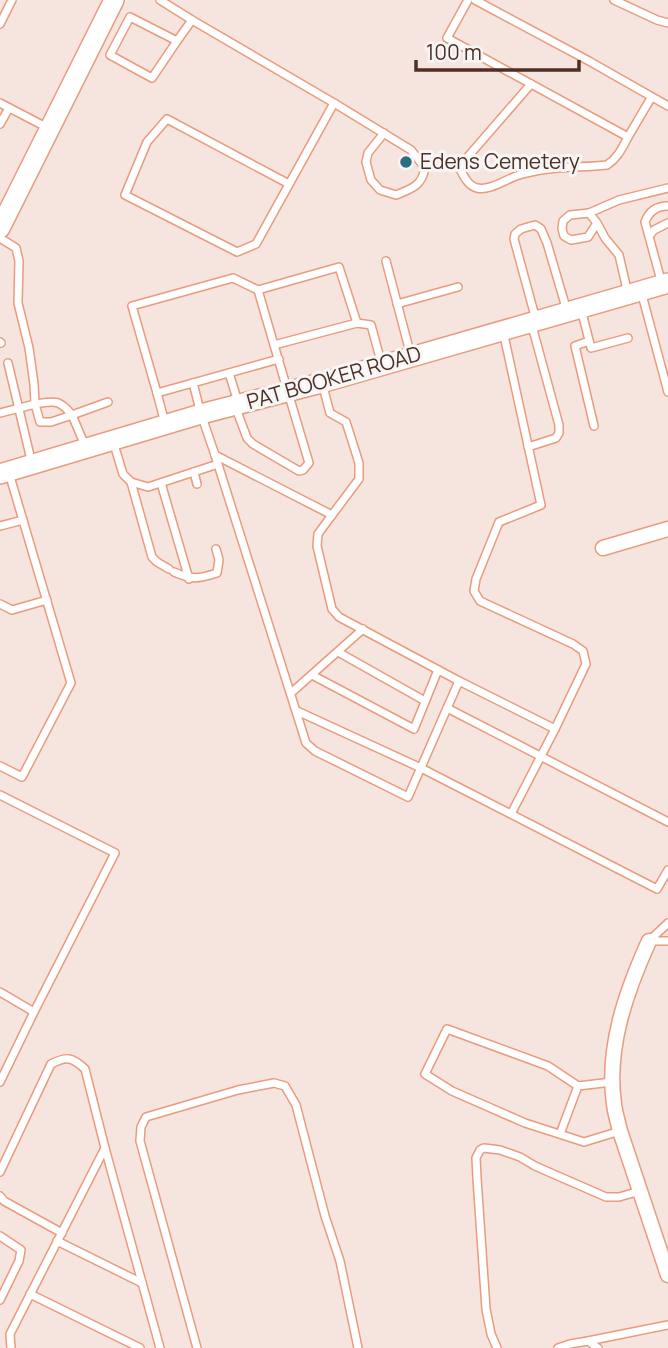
<svg xmlns="http://www.w3.org/2000/svg" width="668" height="1348" font-family="Manrope,sans-serif">
<style>
.lines{fill:none;stroke-linecap:round;stroke-linejoin:round}
.lane-casing{stroke:#e99b7d;stroke-width:10}
.street-casing{stroke:#e99b7d;stroke-width:17}
.secondary-casing{stroke:#e99b7d;stroke-width:22}
.lane{stroke:#fff;stroke-width:7}
.street{stroke:#fff;stroke-width:14}
.secondary{stroke:#fff;stroke-width:19}
.poi-dot{fill:#2d6d81;stroke:#f6f6f6;stroke-width:2.5}
.labels{text-anchor:middle;stroke-width:6;stroke-linejoin:round;paint-order:stroke}
.poi-label{font-size:21px;fill:#4f2f23;stroke:#f6f6f6;text-anchor:start}
.street-label{font-size:21px;fill:#4f2f23;stroke:#f6f6f6}
</style>
<rect width="100%" height="100%" fill="#f6e5de"/>
<g class="lines">
<g class="lane-casing">
<g id="lane">
<polyline points="160,0 192,20 334,103 256,244 237,252 125,195 147,142 167,119 289,184"/>
<polyline points="468,0 447,38 628,137 651,98"/>
<polyline points="475,0 589,61 668,106"/>
<polyline points="614,0 657,20 668,23"/>
<polyline points="0,24 12,0"/>
<polyline points="177,41 152,78 110,55 130,17 177,41 192,20"/>
<path d="M531,84L459,167C463,175 468,186 477,188C490,191 506,179 519,175C548,166 578,168 607,165C618,158 622,148 628,137"/>
<polyline points="0,103 48,128"/>
<path d="M334,103L411,150L425,168C422,186 411,189 396,195L380,190L371,180L366,162L368,153L384,133"/>
<polyline points="0,124 9,108"/>
<polyline points="589,213 619,200 668,188"/>
<polyline points="597,223 588,237 571,240 564,236 562,229 563,221 570,215 589,213 597,223 605,238 619,255 628,294"/>
<polyline points="650,235 654,230 668,223"/>
<path d="M0,238L16,248L19,261L18,303L29,348L34,384L35,404C55,401 59,399 72,415L51,422H40L35,404L0,413"/>
<polyline points="386,261 411,356"/>
<path d="M662,284L645,222C649,211 657,206 668,206"/>
<polyline points="258,290 233,278 132,306 157,393 279,359"/>
<polyline points="641,291 668,392"/>
<polyline points="397,304 458,287"/>
<polyline points="581,309 591,348 628,338"/>
<polyline points="536,320 514,239 515,234 521,229 535,225 541,229 547,243 567,311"/>
<polyline points="357,323 371,325 382,365"/>
<polyline points="589,341 575,346 594,426"/>
<polyline points="0,342 1,343"/>
<polyline points="8,363 32,464"/>
<polyline points="229,373 238,402"/>
<polyline points="193,383 201,414 215,455 332,515 359,479 359,463 346,422 330,413 322,383"/>
<polyline points="157,393 165,423"/>
<polyline points="235,406 247,438 253,444 299,471 303,470 309,463 274,345 357,323 339,267 258,290 274,345"/>
<polyline points="113,441 123,474 131,482 148,487 218,464"/>
<polyline points="528,447 556,438 559,433 559,425 532,326"/>
<polyline points="86,448 72,415 108,402"/>
<polyline points="215,455 306,743 315,751 408,797 459,681 555,729 586,664 583,651 573,644 480,601 474,591 476,579 499,522 541,505 503,331"/>
<polyline points="194,472 197,484"/>
<polyline points="131,482 152,557 157,562 169,569"/>
<polyline points="161,483 189,579"/>
<polyline points="332,515 318,534 317,546 332,609 339,617 459,681"/>
<polyline points="0,526 23,520"/>
<path d="M174,572C192,580 198,579 217,573L219,560L216,549"/>
<polyline points="0,604 12,610 47,600"/>
<polyline points="338,652 425,701"/>
<polyline points="312,675 414,729 438,670"/>
<polyline points="291,693 363,629"/>
<polyline points="447,708 668,822"/>
<polyline points="297,711 421,768 657,889 668,870"/>
<polyline points="0,766 22,777 71,683 9,473"/>
<polyline points="0,795 115,853 34,1012"/>
<polyline points="511,814 555,729"/>
<polyline points="649,941 668,923"/>
<polyline points="649,941 668,941"/>
<polyline points="0,992 34,1012 0,1082"/>
<polyline points="578,1086 548,1066 447,1029 425,1074 452,1091 525,1123 584,1142 620,1131"/>
<polyline points="560,1134 578,1086 612,1082"/>
<path d="M0,1172L51,1064C67,1056 72,1057 85,1069L105,1148"/>
<polyline points="0,1196 4,1201 62,1233"/>
<polyline points="0,1236 21,1250 19,1261 0,1300"/>
<polyline points="57,1241 142,1283"/>
<polyline points="30,1294 140,1348"/>
<polyline points="588,1341 668,1325"/>
<polyline points="11,1348 10,1334 105,1148 160,1348"/>
<polyline points="197,1348 140,1141 141,1127 146,1117 238,1090 274,1083 285,1086 296,1105 325,1216 340,1261 358,1348"/>
<polyline points="497,1348 491,1334 486,1309 477,1178 476,1158 480,1150 484,1148 500,1150 520,1157 535,1166 606,1197 619,1197 640,1191"/>
<polyline points="558,1348 570,1344 588,1341 598,1348"/>
</g>
</g>
<g class="street-casing">
<g id="street">
<polyline points="603,548 668,529"/>
<path d="M649,941C626,992 606,1048 614,1104C615,1113 618,1122 620,1131L668,1275"/>
</g>
</g>
<g class="secondary-casing">
<g id="secondary">
<polyline points="0,228 114,0"/>
<polyline points="0,474 201,414 321,383 668,283"/>
</g>
</g>
<use href="#lane" class="lane"/>
<use href="#street" class="street"/>
<use href="#secondary" class="secondary"/>
</g>
<circle class="poi-dot" cx="406" cy="162" r="7"/>
<g class="labels">
<g class="poi-label">
<text x="420" y="169">Edens Cemetery</text>
</g>
<g class="street-label">
<text transform="translate(334 378) rotate(-16)" y="7">PAT BOOKER ROAD</text>
</g>
</g>
<path d="M416 60v10h163v-10" fill="none" stroke="#4f2f23" stroke-width="3.5"/>
<text x="426" y="60" font-size="21" fill="#4f2f23" stroke="#f6f6f6" stroke-width="5" paint-order="stroke">100 m</text>
</svg>
